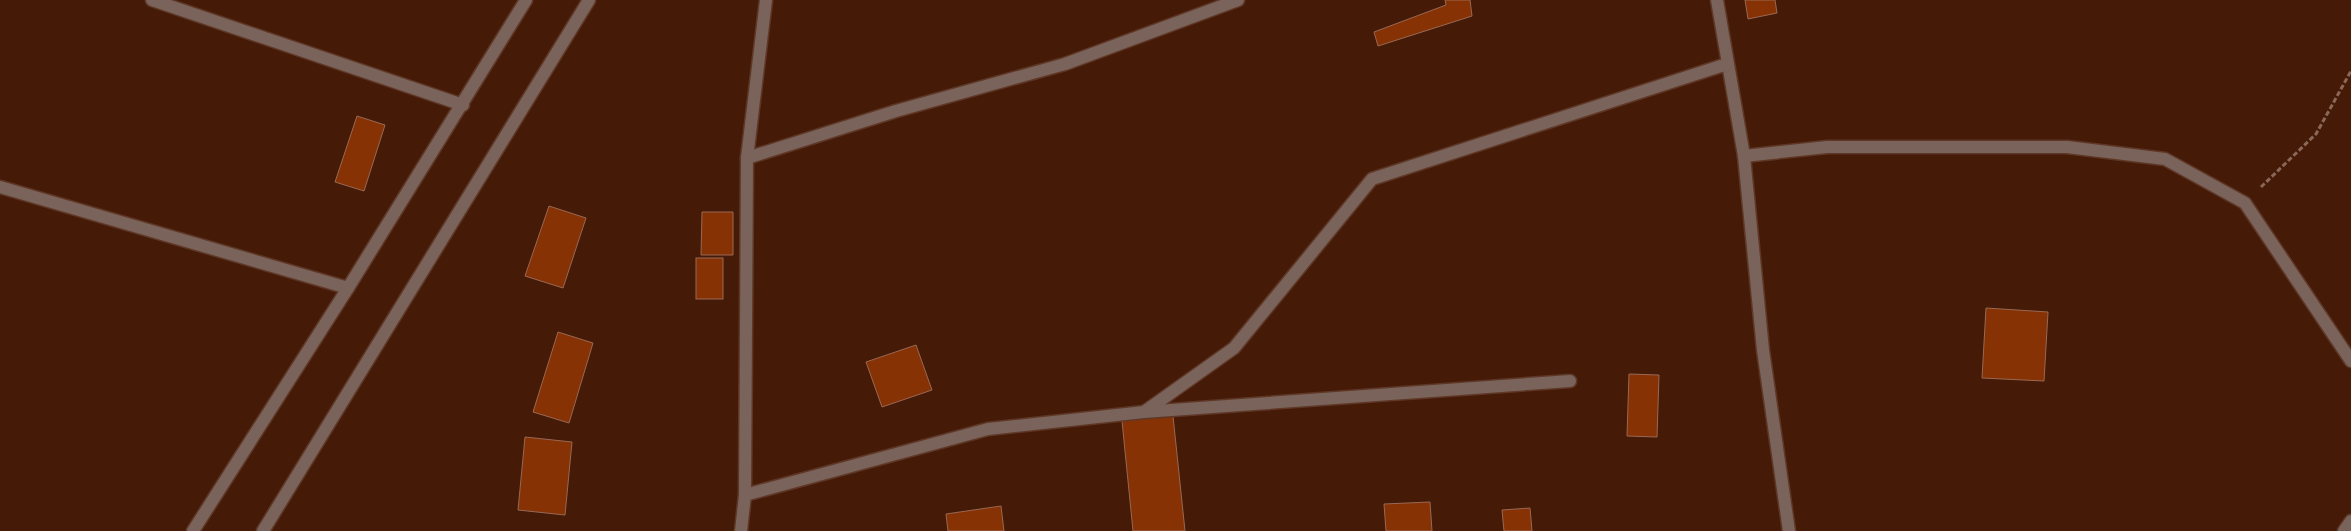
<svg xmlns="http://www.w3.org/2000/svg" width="2351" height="531" font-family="'Fira Sans Condensed',sans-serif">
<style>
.building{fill:#863204;stroke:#996854}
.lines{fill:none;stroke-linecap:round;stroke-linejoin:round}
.minor-casing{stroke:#5f3726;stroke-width:15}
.tertiary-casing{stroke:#5f3726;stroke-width:15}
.path{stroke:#8a6757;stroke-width:3;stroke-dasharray:5 2.5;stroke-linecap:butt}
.minor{stroke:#79635a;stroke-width:12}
.tertiary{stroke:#79635a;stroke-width:12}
</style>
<rect width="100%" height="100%" fill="#451b08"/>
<g class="building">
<polygon points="1445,0 1470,0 1472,16 1378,46 1374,32 1446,5"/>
<polygon points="1745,0 1775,0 1777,13 1748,19"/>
<polygon points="357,116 385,125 364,191 335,182"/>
<polygon points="549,206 586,218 563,288 525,276"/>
<polygon points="702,212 733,212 733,255 701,255"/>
<rect x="696" y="258" width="27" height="41"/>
<polygon points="1986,308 2048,312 2044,381 1982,378"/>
<polygon points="558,332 593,343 569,423 533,412"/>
<polygon points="916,345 932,390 882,407 866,362"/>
<polygon points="1629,374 1659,375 1657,437 1627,436"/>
<polygon points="1173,416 1185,531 1133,531 1122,421"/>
<polygon points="525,437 572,442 565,515 518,510"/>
<polygon points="1430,502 1432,531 1386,531 1384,504"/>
<polygon points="1001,506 1004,531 948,531 946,514"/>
<polygon points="1530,508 1532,531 1504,531 1502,510"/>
</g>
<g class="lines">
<g class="minor-casing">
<g id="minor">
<polyline points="152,0 463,105"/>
<polyline points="1717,0 1744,156 1763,350 1789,531"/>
<polyline points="1744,156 1827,147 2067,147 2165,159 2245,203 2351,361"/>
<polyline points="747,158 896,111 1065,64 1238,0"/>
<polyline points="0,187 348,288"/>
<polyline points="1144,412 1234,348 1372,179 1727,64"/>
<polyline points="745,495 988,429 1144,412 1570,381"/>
<polyline points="741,531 745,495 747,158 766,0"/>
<polyline points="2344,531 2351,521"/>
</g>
</g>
<g class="tertiary-casing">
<g id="tertiary">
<polyline points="193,531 348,288 526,0"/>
<polyline points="263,531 589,0"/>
</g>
</g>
<polyline class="path" points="2261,187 2316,134 2351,71"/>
<use href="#minor" class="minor"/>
<use href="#tertiary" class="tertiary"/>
</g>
</svg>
